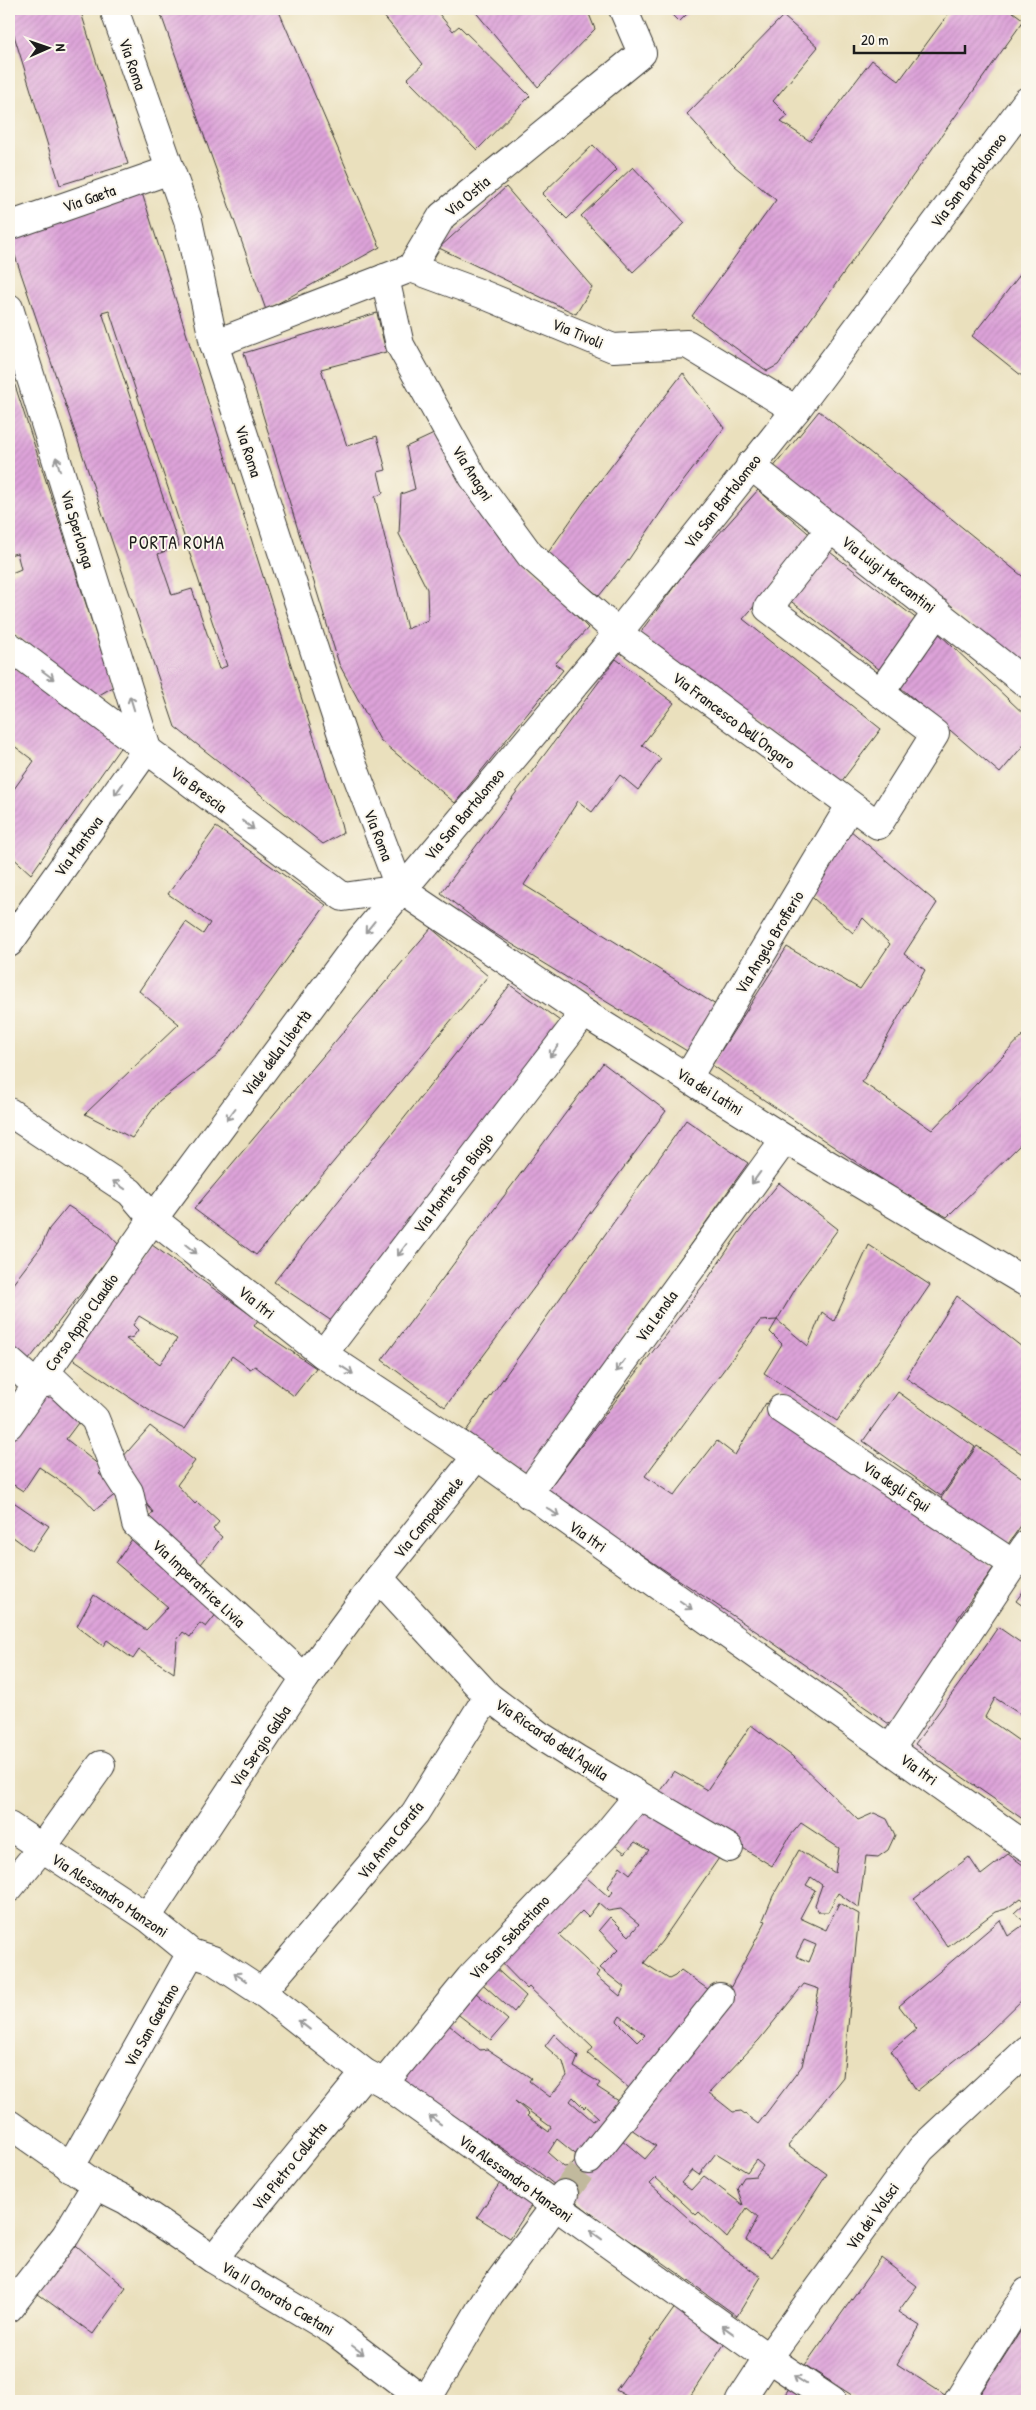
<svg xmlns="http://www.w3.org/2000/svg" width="1036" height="2410" font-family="'Patrick Hand',sans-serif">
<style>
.building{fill:url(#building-hatch);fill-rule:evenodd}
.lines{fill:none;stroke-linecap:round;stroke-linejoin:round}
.minor-tunnel{stroke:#c1b99d;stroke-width:28;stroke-dasharray:28 14;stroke-linecap:butt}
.minor-casing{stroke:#3b3934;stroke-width:30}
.minor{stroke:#fff;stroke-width:28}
.oneway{stroke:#999}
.labels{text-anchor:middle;stroke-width:4;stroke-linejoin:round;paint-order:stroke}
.street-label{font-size:16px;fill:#1c1c1c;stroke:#fbf7ec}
.neighbourhood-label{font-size:18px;letter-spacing:1px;fill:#1c1c1c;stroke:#fbf7ec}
</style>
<defs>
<pattern id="building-hatch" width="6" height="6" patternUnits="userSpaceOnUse" patternTransform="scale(1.25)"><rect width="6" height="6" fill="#dda3d9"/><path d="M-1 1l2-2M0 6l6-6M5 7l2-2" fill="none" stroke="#bd8cba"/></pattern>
</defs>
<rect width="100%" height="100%" fill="#fbf7ec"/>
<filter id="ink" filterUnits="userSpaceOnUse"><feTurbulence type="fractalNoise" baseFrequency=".02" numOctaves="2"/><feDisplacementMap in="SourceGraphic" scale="10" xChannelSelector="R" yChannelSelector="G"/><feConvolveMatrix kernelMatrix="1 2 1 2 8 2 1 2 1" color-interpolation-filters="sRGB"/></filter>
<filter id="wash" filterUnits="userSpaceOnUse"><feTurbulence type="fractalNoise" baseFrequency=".0096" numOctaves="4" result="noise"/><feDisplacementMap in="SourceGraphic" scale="20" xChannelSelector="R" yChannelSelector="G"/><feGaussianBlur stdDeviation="1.12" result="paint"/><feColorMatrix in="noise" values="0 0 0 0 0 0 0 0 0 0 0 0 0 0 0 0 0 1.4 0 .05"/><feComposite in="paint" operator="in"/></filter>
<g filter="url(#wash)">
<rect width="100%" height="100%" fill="#eae0bd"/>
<g id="blocks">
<g class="building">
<polygon points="9,9 80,9 128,164 60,185 9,19"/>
<polygon points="159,9 278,9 380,247 266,310"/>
<polygon points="378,9 435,9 453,31 459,26 530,96 477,150 407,79 423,64"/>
<polygon points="473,9 587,9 595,29 538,87"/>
<polygon points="666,9 692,9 679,22"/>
<polygon points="952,9 1009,9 1024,20 778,365 767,371 692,316 776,200 734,166 687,114 783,16 818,47 773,101 788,116 781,122 810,141 872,60 899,81"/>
<polygon points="593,145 617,170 567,219 542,194"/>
<polygon points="633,167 685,223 633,272 581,216"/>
<polygon points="506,187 592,287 576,314 439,248"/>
<path d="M142,193L340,820L343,833L323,844L175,727L9,238ZM109,310L227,666L219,669L192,589L172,595L158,554L179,546L102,312Z"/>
<polygon points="1027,266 1027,380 972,336"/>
<polygon points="377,313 386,352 321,369 347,446 377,436 386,470 378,472 383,493 375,497 407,629 428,620 427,589 399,534 401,494 415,489 406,447 436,433 511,547 588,628 555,664 563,670 455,803 380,740 339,664 244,353"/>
<polygon points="9,367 113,687 94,698 9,629 9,574 21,569 17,553 9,555"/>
<polygon points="683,373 724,428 669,500 629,559 599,596 547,554 583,503"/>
<polygon points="819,411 1027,580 1027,670 772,469"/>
<polygon points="758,490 814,538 743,619 881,729 838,786 639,634 685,572"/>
<polygon points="826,549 922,623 884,673 788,599"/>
<polygon points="934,629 1027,717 1027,741 1000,773 894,682"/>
<polygon points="616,659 674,703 642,745 661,759 638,790 620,775 592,812 578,801 524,885 716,1005 687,1051 489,930 441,893"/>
<polygon points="9,663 122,745 31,874 9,854 9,796 34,761 9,742"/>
<polygon points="216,827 326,905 217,1056 159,1101 132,1138 85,1114 179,1024 139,991 186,922 203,934 210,923 168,894"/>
<polygon points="850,830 937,903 904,954 925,970 862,1082 932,1130 1027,1031 1027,1138 947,1217 898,1190 712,1065 787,947 860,989 890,944 863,918 853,933 806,892"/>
<polygon points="431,928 488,976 256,1255 194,1209"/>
<polygon points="510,985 567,1026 336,1324 274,1282"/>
<polygon points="603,1063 666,1111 445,1407 382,1360"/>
<polygon points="686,1120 748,1163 527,1475 466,1431"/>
<polygon points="779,1183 838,1229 800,1281 777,1320 760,1321 645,1476 674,1496 717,1441 735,1455 766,1403 994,1567 957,1619 964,1625 892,1726 763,1636 633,1549 544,1495 707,1280 739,1233"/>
<polygon points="68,1206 104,1229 119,1245 28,1361 9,1346 9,1289 41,1247 49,1229"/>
<path d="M152,1245L258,1320L254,1326L316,1368L294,1396L255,1366L250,1369L232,1356L184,1429L156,1415L69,1356ZM139,1316L177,1339L160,1364L126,1339L133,1337L138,1330L133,1325Z"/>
<polygon points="869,1245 930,1285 837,1421 764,1373 782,1344 770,1332 777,1320 808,1346 822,1312 834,1321"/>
<polygon points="957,1296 1027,1351 1027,1457 906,1378"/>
<polygon points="49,1390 81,1419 66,1439 104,1469 99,1474 121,1490 95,1510 81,1495 39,1467 23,1491 9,1482 9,1444"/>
<polygon points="898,1392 975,1447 941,1496 863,1441"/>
<polygon points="150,1426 195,1461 177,1485 195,1504 197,1502 219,1522 213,1529 222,1537 198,1568 144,1523 153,1512 120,1470 122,1458"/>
<polygon points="977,1446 1027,1481 1027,1517 1006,1547 939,1501"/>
<polygon points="9,1499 49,1526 32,1551 9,1534"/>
<polygon points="134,1536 221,1608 206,1627 200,1623 190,1637 183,1632 177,1640 174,1673 139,1650 133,1659 107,1640 103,1646 77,1626 94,1595 146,1630 168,1607 116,1563"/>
<polygon points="1027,1586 1027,1609 1016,1601"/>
<polygon points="998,1627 1027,1647 1027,1701 1020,1714 995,1698 985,1717 1022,1743 1027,1737 1027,1822 915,1744 965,1676"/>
<path d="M751,1725L792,1756L858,1820L874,1813L887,1819L895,1835L888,1850L878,1857L866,1856L859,1908L838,1893L828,1912H819L815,1905L822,1885L811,1877L806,1885L815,1890L800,1918L826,1930L839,1903L859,1914L843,2077L788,2146L827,2174L785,2239L771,2257L746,2240L758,2217L747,2208L727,2238L699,2212L696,2215L656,2178L650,2184L725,2251L761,2277L737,2316L661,2261L613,2231L536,2170L440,2108L401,2078L444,2021L480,2050L487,2049L531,2078L529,2081L550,2097L567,2076L563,2062L545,2046L554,2034L578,2057L574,2067L600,2083L597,2087L625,2105L621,2139L645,2159L656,2146L631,2129L720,2007L766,1921L763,1920L773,1896L799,1850L835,1873L839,1848L801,1823L790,1836L772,1866L657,1795L674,1771L707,1790ZM804,1940L816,1945L809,1962L796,1956ZM804,1984L819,1989L802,2066L758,2124L741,2111L733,2112L709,2093L759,2040ZM573,2097L584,2108L586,2106L598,2117L593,2121L570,2101ZM515,2101L551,2127L549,2132L527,2116L529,2114ZM557,2139L579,2157L571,2166L564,2167L548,2153ZM716,2153L747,2172L756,2160L763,2166L756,2176L744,2177L737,2188L743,2205L704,2176L691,2190L681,2183L692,2170L699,2175Z"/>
<path d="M643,1806L721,1855L662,1941L644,1963L669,1979L675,1976L681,1970L709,1990L635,2093L588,2054L593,2048L529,1987L527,1989L494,1955L580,1872L609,1897L613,1892L608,1887L620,1866L630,1874L649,1850L635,1842L625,1853L611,1842ZM599,1903L608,1911L621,1909L639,1924L629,1936L610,1917L599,1930L618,1950L600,1968L624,1987L620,1996L596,1976L599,1972L559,1935L582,1911L588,1917ZM620,2016L645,2035L638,2042L617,2021Z"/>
<polygon points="1008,1854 1027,1868 1027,1995 984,2037 917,2091 891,2051 917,2029 899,2006 1000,1920 1008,1936 1026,1923 1014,1913 1026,1902 1021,1898 1006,1909 995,1912 948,1947 914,1899 969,1857 981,1875"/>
<polygon points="491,1964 526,1996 514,2012 477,1979"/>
<polygon points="469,1987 508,2020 491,2040 451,2009"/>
<polygon points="506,2174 538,2195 510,2238 477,2217"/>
<polygon points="70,2240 126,2288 93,2334 34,2291"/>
<polygon points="881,2258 917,2286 898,2312 920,2326 897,2364 948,2397 944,2401 861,2401 805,2365"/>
<polygon points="678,2303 727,2340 687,2401 635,2401 616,2390"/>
<polygon points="1027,2321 1027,2401 975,2401 984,2388"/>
<polygon points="794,2380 829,2401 781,2401"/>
</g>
</g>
</g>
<g filter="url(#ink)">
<use href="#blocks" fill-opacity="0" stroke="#3b3934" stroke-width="1"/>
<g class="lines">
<polyline class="minor-tunnel" points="564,2194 589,2160"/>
<g class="minor-casing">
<g id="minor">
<polyline points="114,9 188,220 214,344 346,747 400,889"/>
<polyline points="9,226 170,170"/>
<polyline points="411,268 482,294 613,348 687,344 796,410"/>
<polyline points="385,278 400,345 473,477 530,555 618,633 878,825 935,734 768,608 831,528"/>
<polyline points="9,308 147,749 9,943"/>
<polyline points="214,344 411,268 442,216 642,53 623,9"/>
<polyline points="750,465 1027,684"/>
<polyline points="9,646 343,897 400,889"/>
<polyline points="880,693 937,612"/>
<polyline points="400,889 584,1013 785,1139 1027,1283"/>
<polyline points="688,1077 850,806"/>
<polyline points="9,1112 130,1192 153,1219 323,1354 477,1456 1027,1847"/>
<polyline points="323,1354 584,1013"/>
<polyline points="9,1361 36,1385 55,1381 95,1419 116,1472 129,1492 136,1524 305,1678"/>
<polyline points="781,1409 1013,1564"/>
<polyline points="9,1425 153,1219 360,940 618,633 796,410 1027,101"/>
<polyline points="529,1495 538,1479 785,1139"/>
<polyline points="379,1578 488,1696 539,1735 577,1759 729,1848"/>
<polyline points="891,1748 1027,1544"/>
<polyline points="9,1826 147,1917 191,1953 213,1960 266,1995 365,2073 384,2083 768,2358 832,2401"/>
<polyline points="9,1888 41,1849 101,1765"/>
<polyline points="147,1917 305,1678 379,1578 477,1456"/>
<polyline points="262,1992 415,1813 488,1696"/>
<polyline points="384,2083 470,1978 604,1837 638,1796"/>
<polyline points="9,2124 96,2185 126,2200 213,2259 335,2332 425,2401"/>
<polyline points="589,2160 720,1997"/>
<polyline points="70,2168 191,1953"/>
<polyline points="213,2259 365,2073"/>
<polyline points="9,2308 66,2235 96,2185"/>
<polyline points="426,2401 489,2295 564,2194"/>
<polyline points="740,2401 768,2358 921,2149 1027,2050"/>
<polyline points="958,2401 1027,2292"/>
</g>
</g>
<use href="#minor" class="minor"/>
</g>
<defs><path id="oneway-shaft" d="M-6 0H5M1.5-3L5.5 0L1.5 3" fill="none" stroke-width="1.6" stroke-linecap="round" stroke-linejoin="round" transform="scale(1.25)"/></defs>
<g class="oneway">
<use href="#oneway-shaft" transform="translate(58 464) rotate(-107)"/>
<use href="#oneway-shaft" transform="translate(48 675) rotate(37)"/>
<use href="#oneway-shaft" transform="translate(132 703) rotate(-107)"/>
<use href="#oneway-shaft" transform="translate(119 789) rotate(126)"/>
<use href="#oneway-shaft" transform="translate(248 825) rotate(37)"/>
<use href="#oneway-shaft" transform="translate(370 927) rotate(129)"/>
<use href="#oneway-shaft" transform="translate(554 1051) rotate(127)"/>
<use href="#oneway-shaft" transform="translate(231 1114) rotate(127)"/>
<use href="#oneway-shaft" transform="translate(756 1178) rotate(126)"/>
<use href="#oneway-shaft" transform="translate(119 1185) rotate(-146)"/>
<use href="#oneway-shaft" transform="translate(191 1249) rotate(39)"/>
<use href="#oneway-shaft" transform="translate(402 1250) rotate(127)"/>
<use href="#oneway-shaft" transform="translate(620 1366) rotate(126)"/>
<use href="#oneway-shaft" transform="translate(347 1370) rotate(33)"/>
<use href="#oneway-shaft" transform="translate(553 1512) rotate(35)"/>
<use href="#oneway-shaft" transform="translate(686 1605) rotate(35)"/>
<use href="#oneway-shaft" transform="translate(240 1977) rotate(-146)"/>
<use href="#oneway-shaft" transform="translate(304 2025) rotate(-142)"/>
<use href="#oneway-shaft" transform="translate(435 2120) rotate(-144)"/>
<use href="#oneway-shaft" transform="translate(596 2235) rotate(-144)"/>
<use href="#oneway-shaft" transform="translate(728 2330) rotate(-144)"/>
<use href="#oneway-shaft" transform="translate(358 2350) rotate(37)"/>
<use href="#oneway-shaft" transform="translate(800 2380) rotate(-146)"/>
</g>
</g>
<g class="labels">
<g class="street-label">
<text transform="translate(133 64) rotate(71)" y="6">Via Roma</text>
<text transform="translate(968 180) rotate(-53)" y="6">Via San Bartolomeo</text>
<text transform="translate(467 196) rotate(-40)" y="6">Via Ostia</text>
<text transform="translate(89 198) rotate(-19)" y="6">Via Gaeta</text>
<text transform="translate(578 333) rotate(23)" y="6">Via Tivoli</text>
<text transform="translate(249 451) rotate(72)" y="6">Via Roma</text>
<text transform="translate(473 473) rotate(58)" y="6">Via Anagni</text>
<text transform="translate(722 501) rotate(-52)" y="6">Via San Bartolomeo</text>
<text transform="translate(78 529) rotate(73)" y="6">Via Sperlonga</text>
<text transform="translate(889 574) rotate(38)" y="6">Via Luigi Mercantini</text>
<text transform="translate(734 720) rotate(37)" y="6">Via Francesco Dell'Ongaro</text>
<text transform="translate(199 789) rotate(37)" y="6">Via Brescia</text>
<text transform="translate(464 814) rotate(-50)" y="6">Via San Bartolomeo</text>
<text transform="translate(379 835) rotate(69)" y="6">Via Roma</text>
<text transform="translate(78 846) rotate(-54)" y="6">Via Mantova</text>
<text transform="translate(769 942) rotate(-59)" y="6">Via Angelo Brofferio</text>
<text transform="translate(276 1053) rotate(-53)" y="6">Viale della Libertà</text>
<text transform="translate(710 1091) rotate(32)" y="6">Via dei Latini</text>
<text transform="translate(453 1183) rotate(-53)" y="6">Via Monte San Biagio</text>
<text transform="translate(257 1302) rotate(39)" y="6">Via Itri</text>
<text transform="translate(656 1316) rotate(-54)" y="6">Via Lenola</text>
<text transform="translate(81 1322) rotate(-55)" y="6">Corso Appio Claudio</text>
<text transform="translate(897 1486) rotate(34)" y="6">Via degli Equi</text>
<text transform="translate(428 1517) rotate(-51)" y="6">Via Campodimele</text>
<text transform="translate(588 1536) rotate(35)" y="6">Via Itri</text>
<text transform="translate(199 1583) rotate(43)" y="6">Via Imperatrice Livia</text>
<text transform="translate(552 1739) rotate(34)" y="6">Via Riccardo dell'Aquila</text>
<text transform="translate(260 1746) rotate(-56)" y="6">Via Sergio Galba</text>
<text transform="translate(919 1769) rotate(36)" y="6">Via Itri</text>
<text transform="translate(390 1840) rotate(-51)" y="6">Via Anna Carafa</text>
<text transform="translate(110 1895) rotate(34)" y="6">Via Alessandro Manzoni</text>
<text transform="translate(509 1937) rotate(-47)" y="6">Via San Sebastiano</text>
<text transform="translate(151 2025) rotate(-60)" y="6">Via San Gaetano</text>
<text transform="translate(289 2166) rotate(-51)" y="6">Via Pietro Colletta</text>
<text transform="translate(516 2178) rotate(36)" y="6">Via Alessandro Manzoni</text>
<text transform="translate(872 2216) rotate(-54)" y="6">Via dei Volsci</text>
<text transform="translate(278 2298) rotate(31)" y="6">Via II Onorato Caetani</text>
</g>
<g class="neighbourhood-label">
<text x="177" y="549">PORTA ROMA</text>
</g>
</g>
<rect width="1036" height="2410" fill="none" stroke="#fbf7ec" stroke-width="30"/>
<g transform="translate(48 48) rotate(88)" stroke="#fbf7ec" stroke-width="4" paint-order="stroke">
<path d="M0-4L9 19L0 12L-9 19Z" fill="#1c1c1c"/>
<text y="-8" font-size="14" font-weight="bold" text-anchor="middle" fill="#1c1c1c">N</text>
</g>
<path d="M854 45v8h111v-8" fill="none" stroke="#1c1c1c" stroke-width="2.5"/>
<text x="861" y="45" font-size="15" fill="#1c1c1c" stroke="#fbf7ec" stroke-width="4" paint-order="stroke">20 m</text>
</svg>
